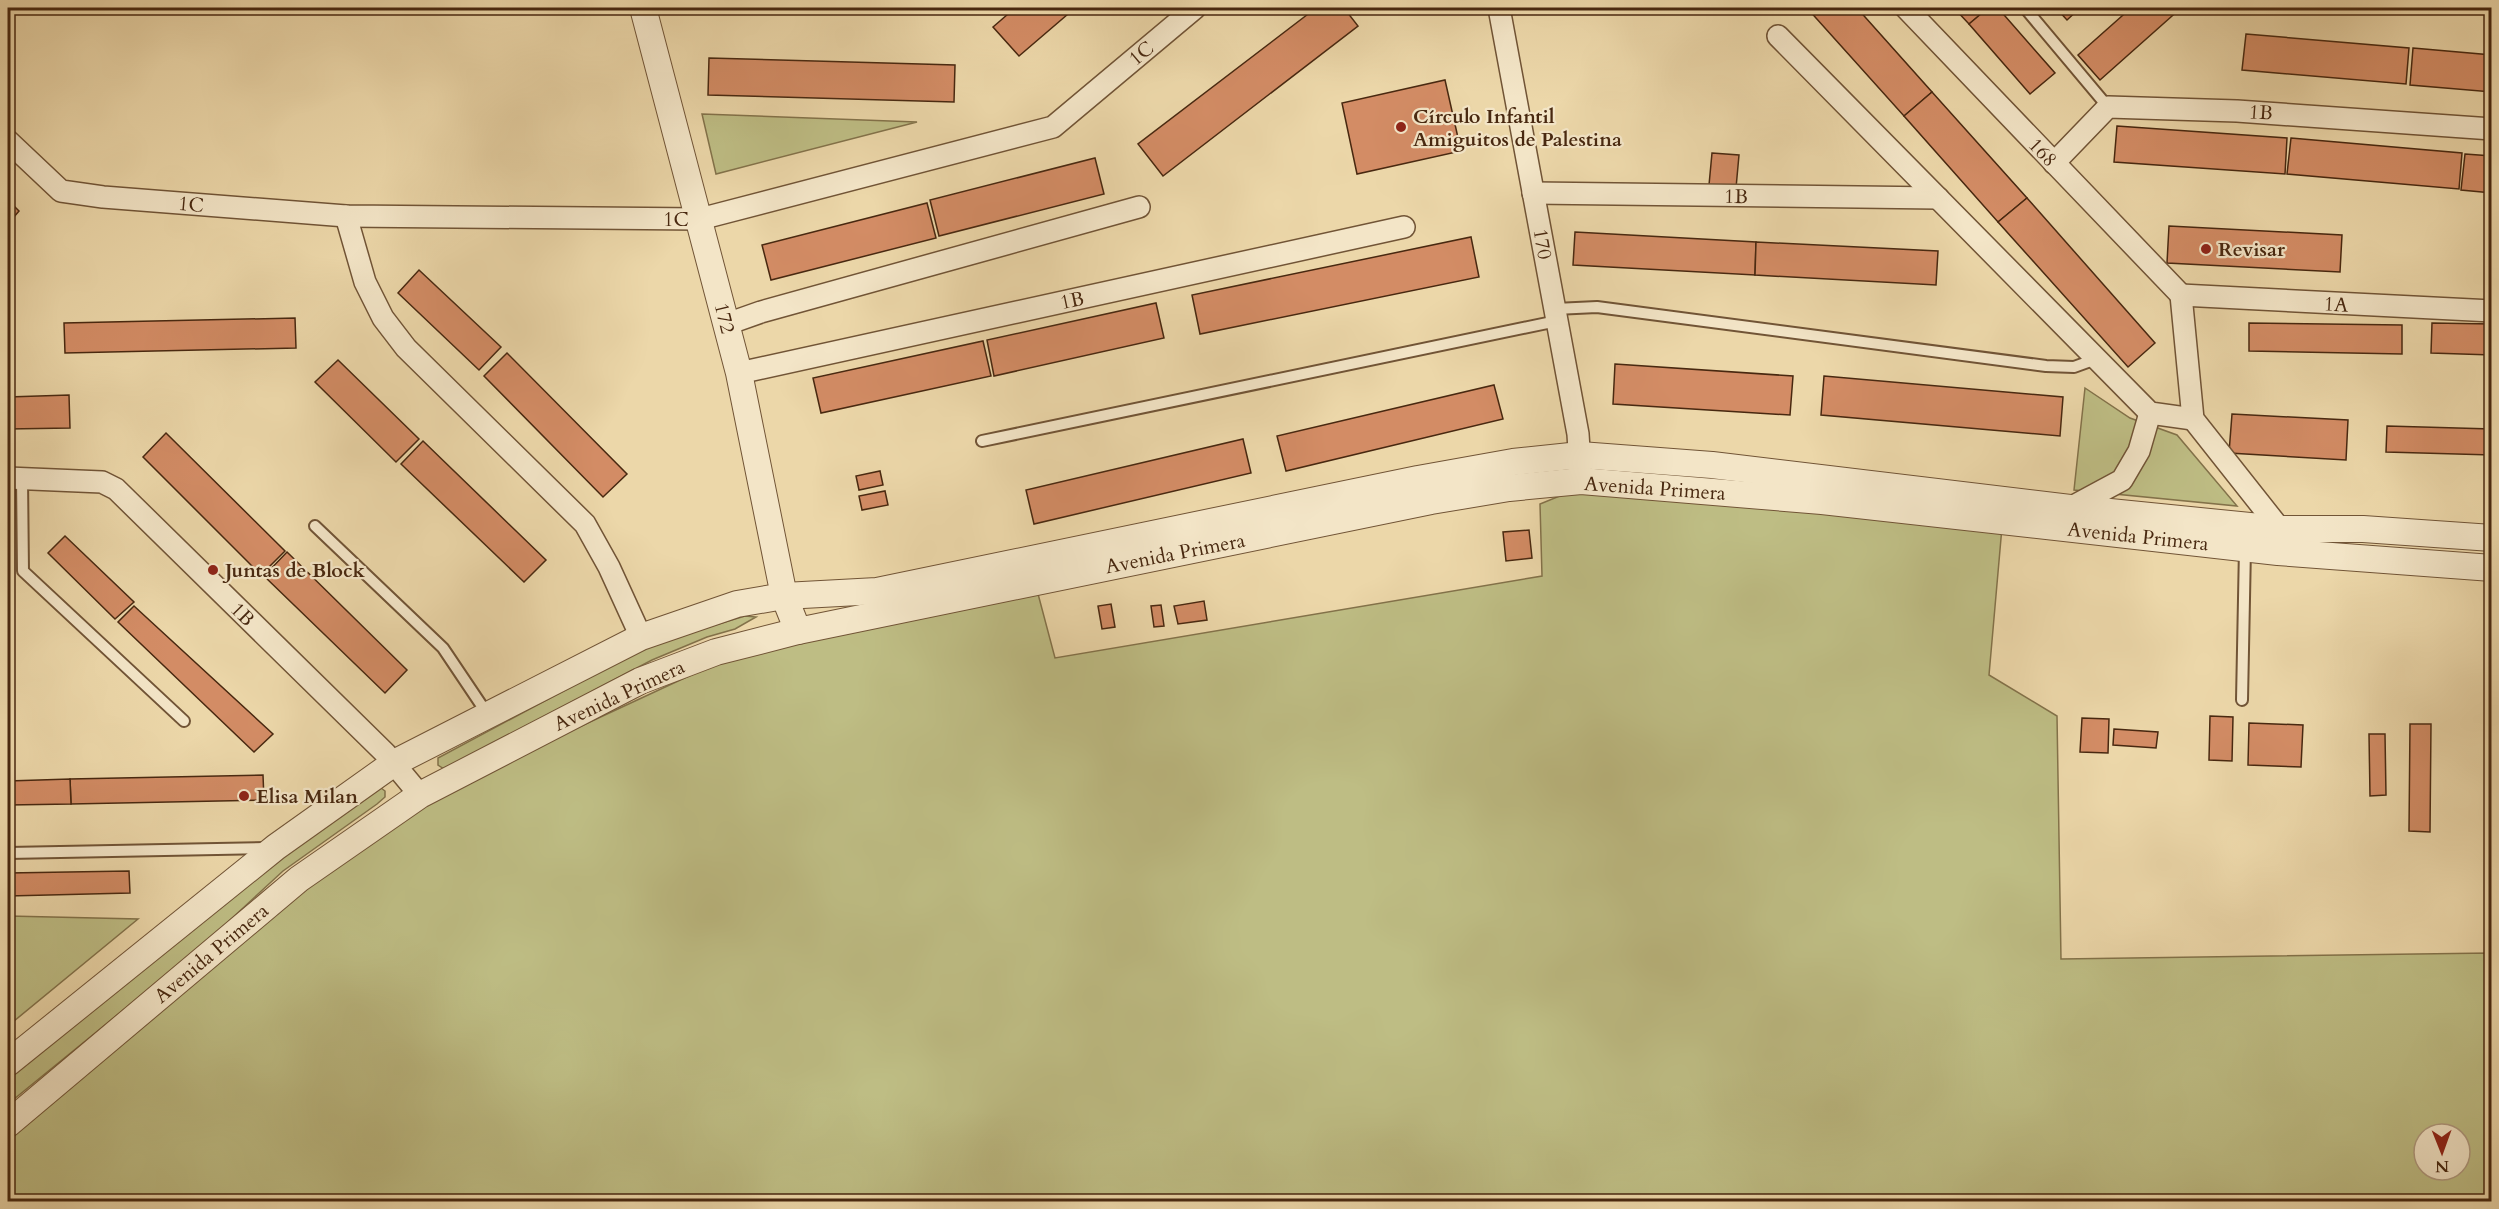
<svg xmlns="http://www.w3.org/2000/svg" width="2499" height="1209" font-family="Cardo,serif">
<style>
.green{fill:#bebd84;stroke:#83724a;stroke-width:1.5;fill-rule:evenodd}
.building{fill:#d38c65;stroke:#482810;stroke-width:1.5}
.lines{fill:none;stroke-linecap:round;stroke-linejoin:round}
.service-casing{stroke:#715436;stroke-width:14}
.minor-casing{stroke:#715436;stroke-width:24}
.tertiary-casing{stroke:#715436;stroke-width:28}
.service{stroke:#f3e5c7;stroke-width:10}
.minor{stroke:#f3e5c7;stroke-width:21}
.tertiary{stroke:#f3e5c7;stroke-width:26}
.poi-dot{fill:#8f2418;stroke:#f3e5c7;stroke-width:2}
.labels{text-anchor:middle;stroke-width:4.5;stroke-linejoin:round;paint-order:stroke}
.street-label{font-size:20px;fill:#482810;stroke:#f3e5c7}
.poi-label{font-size:20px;font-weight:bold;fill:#482810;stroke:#f3e5c7;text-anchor:start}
</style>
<rect width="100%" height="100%" fill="#ecd7a9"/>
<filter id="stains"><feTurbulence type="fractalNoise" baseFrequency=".00333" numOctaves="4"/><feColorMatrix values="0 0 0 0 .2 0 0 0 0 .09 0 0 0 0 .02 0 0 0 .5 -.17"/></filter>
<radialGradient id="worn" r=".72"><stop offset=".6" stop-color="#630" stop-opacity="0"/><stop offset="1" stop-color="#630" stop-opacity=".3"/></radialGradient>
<g class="green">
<polygon points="702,114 917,122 716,174"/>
<polygon points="2085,388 2130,418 2177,435 2237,506 2074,490"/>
<path d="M1589,484L2002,527L1989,675L2057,716L2061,959L2491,953V1201L8,1202V1133L354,841L536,747L747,649L1033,575L1055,658L1542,576L1540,504ZM2424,1134H2460V1170H2424Z"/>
<polygon points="745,616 756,617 735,629 707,637 652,660 444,769 438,765 438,758 627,657 662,641"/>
<polygon points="381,788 385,791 385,797 377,804 283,871 202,946 8,1104 8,1079 240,888 329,823"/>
<polygon points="8,916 138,919 8,1026"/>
</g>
<g class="building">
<polygon points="1015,8 1075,8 1019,56 993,27"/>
<polygon points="1316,8 1344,8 1358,26 1163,176 1138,144"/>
<polygon points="1807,8 1857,8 1932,92 1904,116"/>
<polygon points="1954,8 1988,8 1969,24"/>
<polygon points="1988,8 1998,8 2055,73 2030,94 1969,24"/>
<polygon points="2056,8 2080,8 2067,20"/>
<polygon points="2131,8 2181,8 2100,80 2078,55"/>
<polygon points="2246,34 2409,48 2406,84 2242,70"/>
<polygon points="2413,48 2492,55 2492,92 2410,85"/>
<polygon points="709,58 955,65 954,102 708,95"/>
<polygon points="1445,80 1461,151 1357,174 1342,103"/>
<polygon points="1932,92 2027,198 1998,222 1904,116"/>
<polygon points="2117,126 2287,138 2285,174 2114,162"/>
<polygon points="2291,138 2462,153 2459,189 2287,174"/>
<polygon points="1712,153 1739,155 1736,188 1709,185"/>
<polygon points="2465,154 2492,156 2492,193 2461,190"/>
<polygon points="1095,158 1104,194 939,236 930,200"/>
<polygon points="2027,198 2155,343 2128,367 1998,222"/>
<polygon points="8,200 19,211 8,224"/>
<polygon points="927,203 936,238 771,280 762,245"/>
<polygon points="2169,226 2342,235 2340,272 2167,263"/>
<polygon points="1575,232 1756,242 1755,275 1573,265"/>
<polygon points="1471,237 1479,277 1200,334 1192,295"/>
<polygon points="1756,242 1938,251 1936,285 1755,275"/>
<polygon points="419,270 501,347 479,370 398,293"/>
<polygon points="1156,303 1164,338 994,376 987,340"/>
<polygon points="295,318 296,348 65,353 64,323"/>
<polygon points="2249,323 2402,325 2402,354 2249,351"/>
<polygon points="2432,323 2492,324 2492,355 2431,353"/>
<polygon points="983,341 991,376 821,413 813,378"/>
<polygon points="507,353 627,474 603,497 484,376"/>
<polygon points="338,360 419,439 396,462 315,382"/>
<polygon points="1615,364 1793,376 1790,415 1613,404"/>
<polygon points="1824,376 2063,397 2060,436 1821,415"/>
<polygon points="1494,385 1503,419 1286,471 1277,436"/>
<polygon points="69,395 70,428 8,429 8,397"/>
<polygon points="2232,414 2348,420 2346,460 2229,453"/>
<polygon points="2387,426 2492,429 2492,455 2386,452"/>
<polygon points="166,433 285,551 261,575 143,457"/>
<polygon points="1243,439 1251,473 1034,524 1026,490"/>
<polygon points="423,441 546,560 524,582 401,464"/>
<polygon points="880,471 883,485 859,490 856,476"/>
<polygon points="885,491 888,505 862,510 859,496"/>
<polygon points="1529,530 1532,558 1506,561 1503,532"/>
<polygon points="65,536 134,602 115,619 48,553"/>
<polygon points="287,552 407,670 385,693 264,576"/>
<polygon points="1204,601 1207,620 1178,624 1174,606"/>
<polygon points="1111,604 1115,627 1102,629 1098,606"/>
<polygon points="1161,605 1164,626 1154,627 1151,606"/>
<polygon points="134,606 273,734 254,752 118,622"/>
<polygon points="2210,716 2233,717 2232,761 2209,760"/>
<polygon points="2082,718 2109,719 2108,753 2080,752"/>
<polygon points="2249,723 2303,725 2301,767 2248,765"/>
<polygon points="2410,724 2431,724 2430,832 2409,831"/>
<polygon points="2114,729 2158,732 2156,748 2113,745"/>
<polygon points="2369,734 2385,734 2386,795 2370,796"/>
<polygon points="263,775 264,800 71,804 70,779"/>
<polygon points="70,779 71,804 8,805 8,781"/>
<polygon points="129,871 130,893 8,896 8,873"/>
</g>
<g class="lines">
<g class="service-casing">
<g id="service">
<polyline points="2025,8 2108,107"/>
<polyline points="1555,309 1597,307 2046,366 2074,367 2096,359"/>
<polyline points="982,441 1557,321"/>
<polyline points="22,478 23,571 184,721"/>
<polyline points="315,526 443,648 488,715"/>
<polyline points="2242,700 2245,548"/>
<polyline points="8,853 266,848"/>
</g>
</g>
<g class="minor-casing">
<g id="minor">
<polyline points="1499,8 1578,434 1581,481"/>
<polyline points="1906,8 2181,295"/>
<polyline points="1778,36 2150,413 2193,419"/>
<polyline points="8,141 61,191 103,197 346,216 700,219 1053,127 1195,8"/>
<polyline points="2054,163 2108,107 2237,111 2492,129"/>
<polyline points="1533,193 1938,198"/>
<polyline points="346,216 365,282 383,318 406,348 585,524 609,567 641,637"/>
<polyline points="2181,295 2492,311"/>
<polyline points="2181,295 2193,419 2280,529"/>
<polyline points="727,324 761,312 1139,207"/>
<polyline points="739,373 1404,227"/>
<polyline points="8,478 102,482 116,489 385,753 420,795"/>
<polyline points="2070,508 2122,480 2139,451 2150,413"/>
</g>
</g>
<g class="tertiary-casing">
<g id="tertiary">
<polyline points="643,8 739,373 784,596 798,631"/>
<polyline points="8,1063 276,847 394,763 641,637 737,604 784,596 877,591 1418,479 1513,462 1580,455 1712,465 2070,508 2280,529 2363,529 2492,538"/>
<polyline points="8,1124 299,879 420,795 640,681 716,652 798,631 1431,501 1509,488 1581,481 1822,501 2278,552 2492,568"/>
</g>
</g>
<use href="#service" class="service"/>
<use href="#minor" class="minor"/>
<use href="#tertiary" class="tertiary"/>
</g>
<g class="poi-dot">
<circle cx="1401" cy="127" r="6"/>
<circle cx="2206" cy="249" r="6"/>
<circle cx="213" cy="570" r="6"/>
<circle cx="244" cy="796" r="6"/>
</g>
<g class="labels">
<g class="street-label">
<text transform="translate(1141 53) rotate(-40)" y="7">1C</text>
<text transform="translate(2261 112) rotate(4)" y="7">1B</text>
<text transform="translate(2043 152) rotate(46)" y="7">168</text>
<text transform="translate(1736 196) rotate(1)" y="7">1B</text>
<text transform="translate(191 204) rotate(5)" y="7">1C</text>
<text x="676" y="226">1C</text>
<text transform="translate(1543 244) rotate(80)" y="7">170</text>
<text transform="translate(1072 300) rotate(-12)" y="7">1B</text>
<text transform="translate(2336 304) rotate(3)" y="7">1A</text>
<text transform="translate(725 318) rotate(76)" y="7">172</text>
<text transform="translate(1655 488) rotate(4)" y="7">Avenida Primera</text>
<text transform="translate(2138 536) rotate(6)" y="7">Avenida Primera</text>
<text transform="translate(1175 553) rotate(-11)" y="7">Avenida Primera</text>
<text transform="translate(243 614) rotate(45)" y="7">1B</text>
<text transform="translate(619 695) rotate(-25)" y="7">Avenida Primera</text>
<text transform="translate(211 953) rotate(-40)" y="7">Avenida Primera</text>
</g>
<g class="poi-label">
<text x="1413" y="123">Círculo Infantil<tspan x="1413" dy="23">Amiguitos de Palestina</tspan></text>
<text x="2218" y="256">Revisar</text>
<text x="225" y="577">Juntas de Block</text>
<text x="256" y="803">Elisa Milan</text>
</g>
</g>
<rect width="2499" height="1209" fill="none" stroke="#ecd7a9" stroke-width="30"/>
<rect x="9" y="9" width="2481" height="1191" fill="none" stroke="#482810" stroke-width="3"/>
<rect x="15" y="15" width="2469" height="1179" fill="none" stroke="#482810" stroke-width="1.5"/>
<g transform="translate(2442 1152) rotate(179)"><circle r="28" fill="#f3e5c7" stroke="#af997e" stroke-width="1.5"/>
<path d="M0-4.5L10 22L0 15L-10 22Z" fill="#8f2418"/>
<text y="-9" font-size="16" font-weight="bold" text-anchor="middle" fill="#482810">N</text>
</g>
<rect width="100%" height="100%" filter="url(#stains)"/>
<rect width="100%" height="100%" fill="url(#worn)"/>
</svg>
